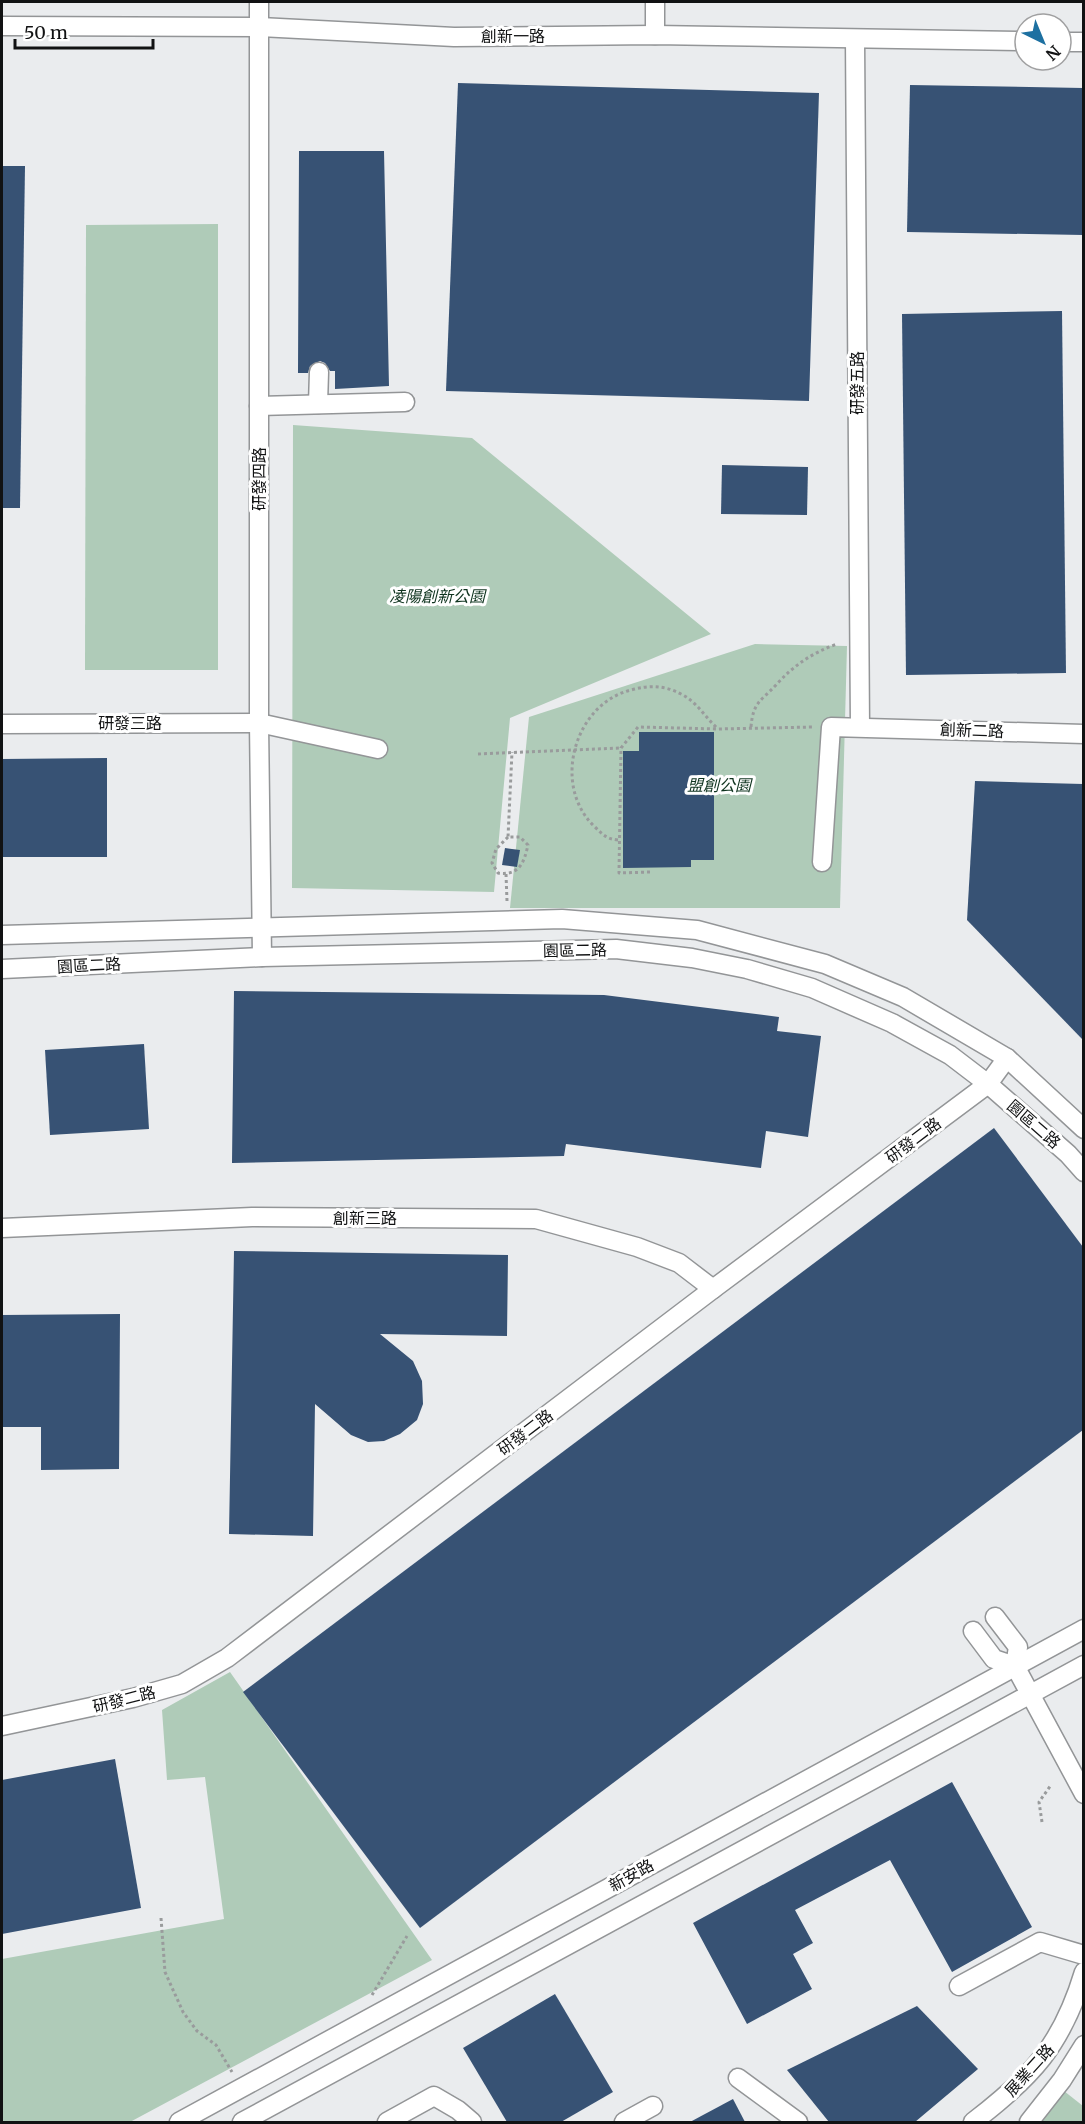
<svg xmlns="http://www.w3.org/2000/svg" width="1085" height="2124" font-family="Merriweather,'Noto Sans TC',serif">
<style>
.green{fill:#afcbb8}
.building{fill:#375274}
.lines{fill:none;stroke-linecap:round;stroke-linejoin:round}
.minor-casing{stroke:#939597;stroke-width:21}
.path{stroke:#999b9c;stroke-width:3;stroke-dasharray:3 3;stroke-linecap:butt}
.minor{stroke:#fff;stroke-width:18}
.labels{text-anchor:middle;stroke-width:6;stroke-linejoin:round;paint-order:stroke}
.street-label{font-size:16px;fill:#111213;stroke:#fff}
.park-label{font-size:16px;font-style:italic;fill:#0e331e;stroke:#fff}
</style>
<rect width="100%" height="100%" fill="#eaecee"/>
<g class="green">
<polygon points="218,224 218,670 85,670 86,225"/>
<polygon points="293,425 472,438 711,634 510,718 494,892 292,888"/>
<polygon points="755,644 847,646 840,908 510,908 529,717"/>
<polygon points="230,1672 432,1960 130,2122 2,2122 2,1959 224,1919 205,1777 167,1780 162,1710"/>
<polygon points="1064,2091 1083,2106 1083,2122 1036,2122"/>
</g>
<g class="building">
<polygon points="458,83 819,93 809,401 446,391"/>
<polygon points="910,85 1083,88 1083,235 907,232"/>
<polygon points="299,151 384,151 389,386 335,389 335,371 330,371 325,363 320,361 310,366 308,373 298,373"/>
<polygon points="2,166 25,166 20,508 2,508"/>
<polygon points="1062,311 1066,673 906,675 902,314"/>
<polygon points="722,465 808,467 807,515 721,514"/>
<polygon points="639,732 714,732 714,860 691,860 691,867 623,868 623,751 639,751"/>
<polygon points="107,758 107,857 2,857 2,759"/>
<polygon points="975,781 1083,784 1083,1040 967,920"/>
<polygon points="505,848 520,850 517,867 502,865"/>
<polygon points="234,991 604,995 779,1017 777,1031 821,1036 808,1137 766,1131 761,1168 566,1144 564,1156 232,1163"/>
<polygon points="144,1044 149,1129 50,1135 45,1050"/>
<polygon points="994,1128 1083,1247 1083,1430 420,1928 243,1692"/>
<polygon points="234,1251 508,1255 507,1336 380,1334 413,1361 422,1381 423,1404 417,1420 400,1434 384,1441 368,1442 351,1435 315,1404 313,1536 229,1534"/>
<polygon points="120,1314 119,1469 41,1470 41,1427 2,1427 2,1315"/>
<polygon points="115,1759 141,1908 2,1934 2,1780"/>
<polygon points="952,1782 1032,1927 952,1972 890,1860 795,1910 813,1943 793,1954 812,1989 747,2024 693,1923"/>
<polygon points="555,1994 613,2092 561,2122 507,2122 463,2048"/>
<polygon points="917,2006 978,2069 915,2122 829,2122 787,2070"/>
<polygon points="733,2099 745,2122 690,2122"/>
</g>
<g class="lines">
<g class="minor-casing">
<g id="minor">
<polyline points="259,2 259,723 262,957"/>
<polyline points="2,26 260,27 454,37 655,35 1025,41"/>
<polyline points="655,35 655,2"/>
<polyline points="855,39 860,727"/>
<polyline points="1061,42 1084,42"/>
<polyline points="318,404 319,372"/>
<polyline points="259,406 405,402"/>
<polyline points="2,724 259,723 378,749"/>
<polyline points="822,862 831,727 1084,734"/>
<polyline points="2,935 562,919 697,930 825,964 903,997 1007,1058 1084,1129"/>
<polyline points="2,969 262,957 616,949 692,958 747,969 812,988 892,1023 950,1055 988,1084 1068,1154 1084,1172"/>
<polyline points="2,1228 252,1217 536,1219 637,1247 679,1263 713,1289"/>
<polyline points="995,1617 1018,1647 1015,1666"/>
<polyline points="973,1631 994,1659 1015,1666"/>
<polyline points="1015,1666 1084,1794"/>
<polyline points="2,1726 133,1698 182,1684 227,1658 713,1289 988,1084 1007,1058"/>
<polyline points="959,1986 1040,1942 1084,1955"/>
<polyline points="738,2078 798,2122"/>
<polyline points="179,2122 1084,1629"/>
<polyline points="242,2122 1084,1665"/>
<polyline points="387,2122 434,2096 458,2110 472,2122"/>
<polyline points="624,2122 653,2106"/>
<path d="M973,2122C1032,2077 1062,2045 1084,1972"/>
<polyline points="1029,2122 1062,2080 1084,2045"/>
</g>
</g>
<g class="path">
<path d="M751,727C753,702 761,701 776,685C794,665 812,653 837,644"/>
<polyline points="478,754 621,748"/>
<path d="M508,837L496,849L492,863L498,873C519,876 524,863 528,845L520,837H508L512,752"/>
<path d="M618,840C607,839 603,835 595,827C551,786 574,704 631,690C649,685 664,685 681,694C697,702 704,716 717,728"/>
<polyline points="650,872 619,873 621,748 638,727 718,729 814,727"/>
<polyline points="506,874 507,901"/>
<polyline points="1042,1822 1039,1802 1051,1785"/>
<polyline points="161,1918 165,1972 183,2012 197,2031 216,2045 232,2072"/>
<polyline points="372,1995 407,1936"/>
</g>
<use href="#minor" class="minor"/>
</g>
<g class="labels">
<g class="street-label">
<text x="513" y="42">創新一路</text>
<text transform="translate(857 383) rotate(-90)" y="6">研發五路</text>
<text transform="translate(259 479) rotate(-90)" y="6">研發四路</text>
<text x="130" y="729">研發三路</text>
<text transform="translate(972 730) rotate(2)" y="6">創新二路</text>
<text transform="translate(575 950) rotate(-1)" y="6">園區二路</text>
<text transform="translate(89 965) rotate(-3)" y="6">園區二路</text>
<text transform="translate(1034 1124) rotate(41)" y="6">園區二路</text>
<text transform="translate(913 1140) rotate(-37)" y="6">研發二路</text>
<text x="365" y="1224">創新三路</text>
<text transform="translate(525 1432) rotate(-37)" y="6">研發二路</text>
<text transform="translate(124 1699) rotate(-14)" y="6">研發二路</text>
<text transform="translate(631 1875) rotate(-29)" y="6">新安路</text>
<text transform="translate(1029 2070) rotate(-48)" y="6">展業二路</text>
</g>
<g class="park-label">
<text x="437" y="602">凌陽創新公園</text>
<text x="719" y="791">盟創公園</text>
</g>
</g>
<rect width="1085" height="2124" fill="none" stroke="#111213" stroke-width="6"/>
<g transform="translate(1043 42) rotate(137)"><circle r="28" fill="#ffffff" stroke="#a0a0a1" stroke-width="1.5"/>
<path d="M0-4.5L10 22L0 15L-10 22Z" fill="#1d70a1"/>
<text y="-9" font-size="16" font-weight="bold" text-anchor="middle" fill="#111213">N</text>
</g>
<path d="M15 39v9h138v-9" fill="none" stroke="#111213" stroke-width="3"/>
<text x="24" y="39" font-size="18" fill="#111213" stroke="#ffffff" stroke-width="4.5" paint-order="stroke">50 m</text>
</svg>
